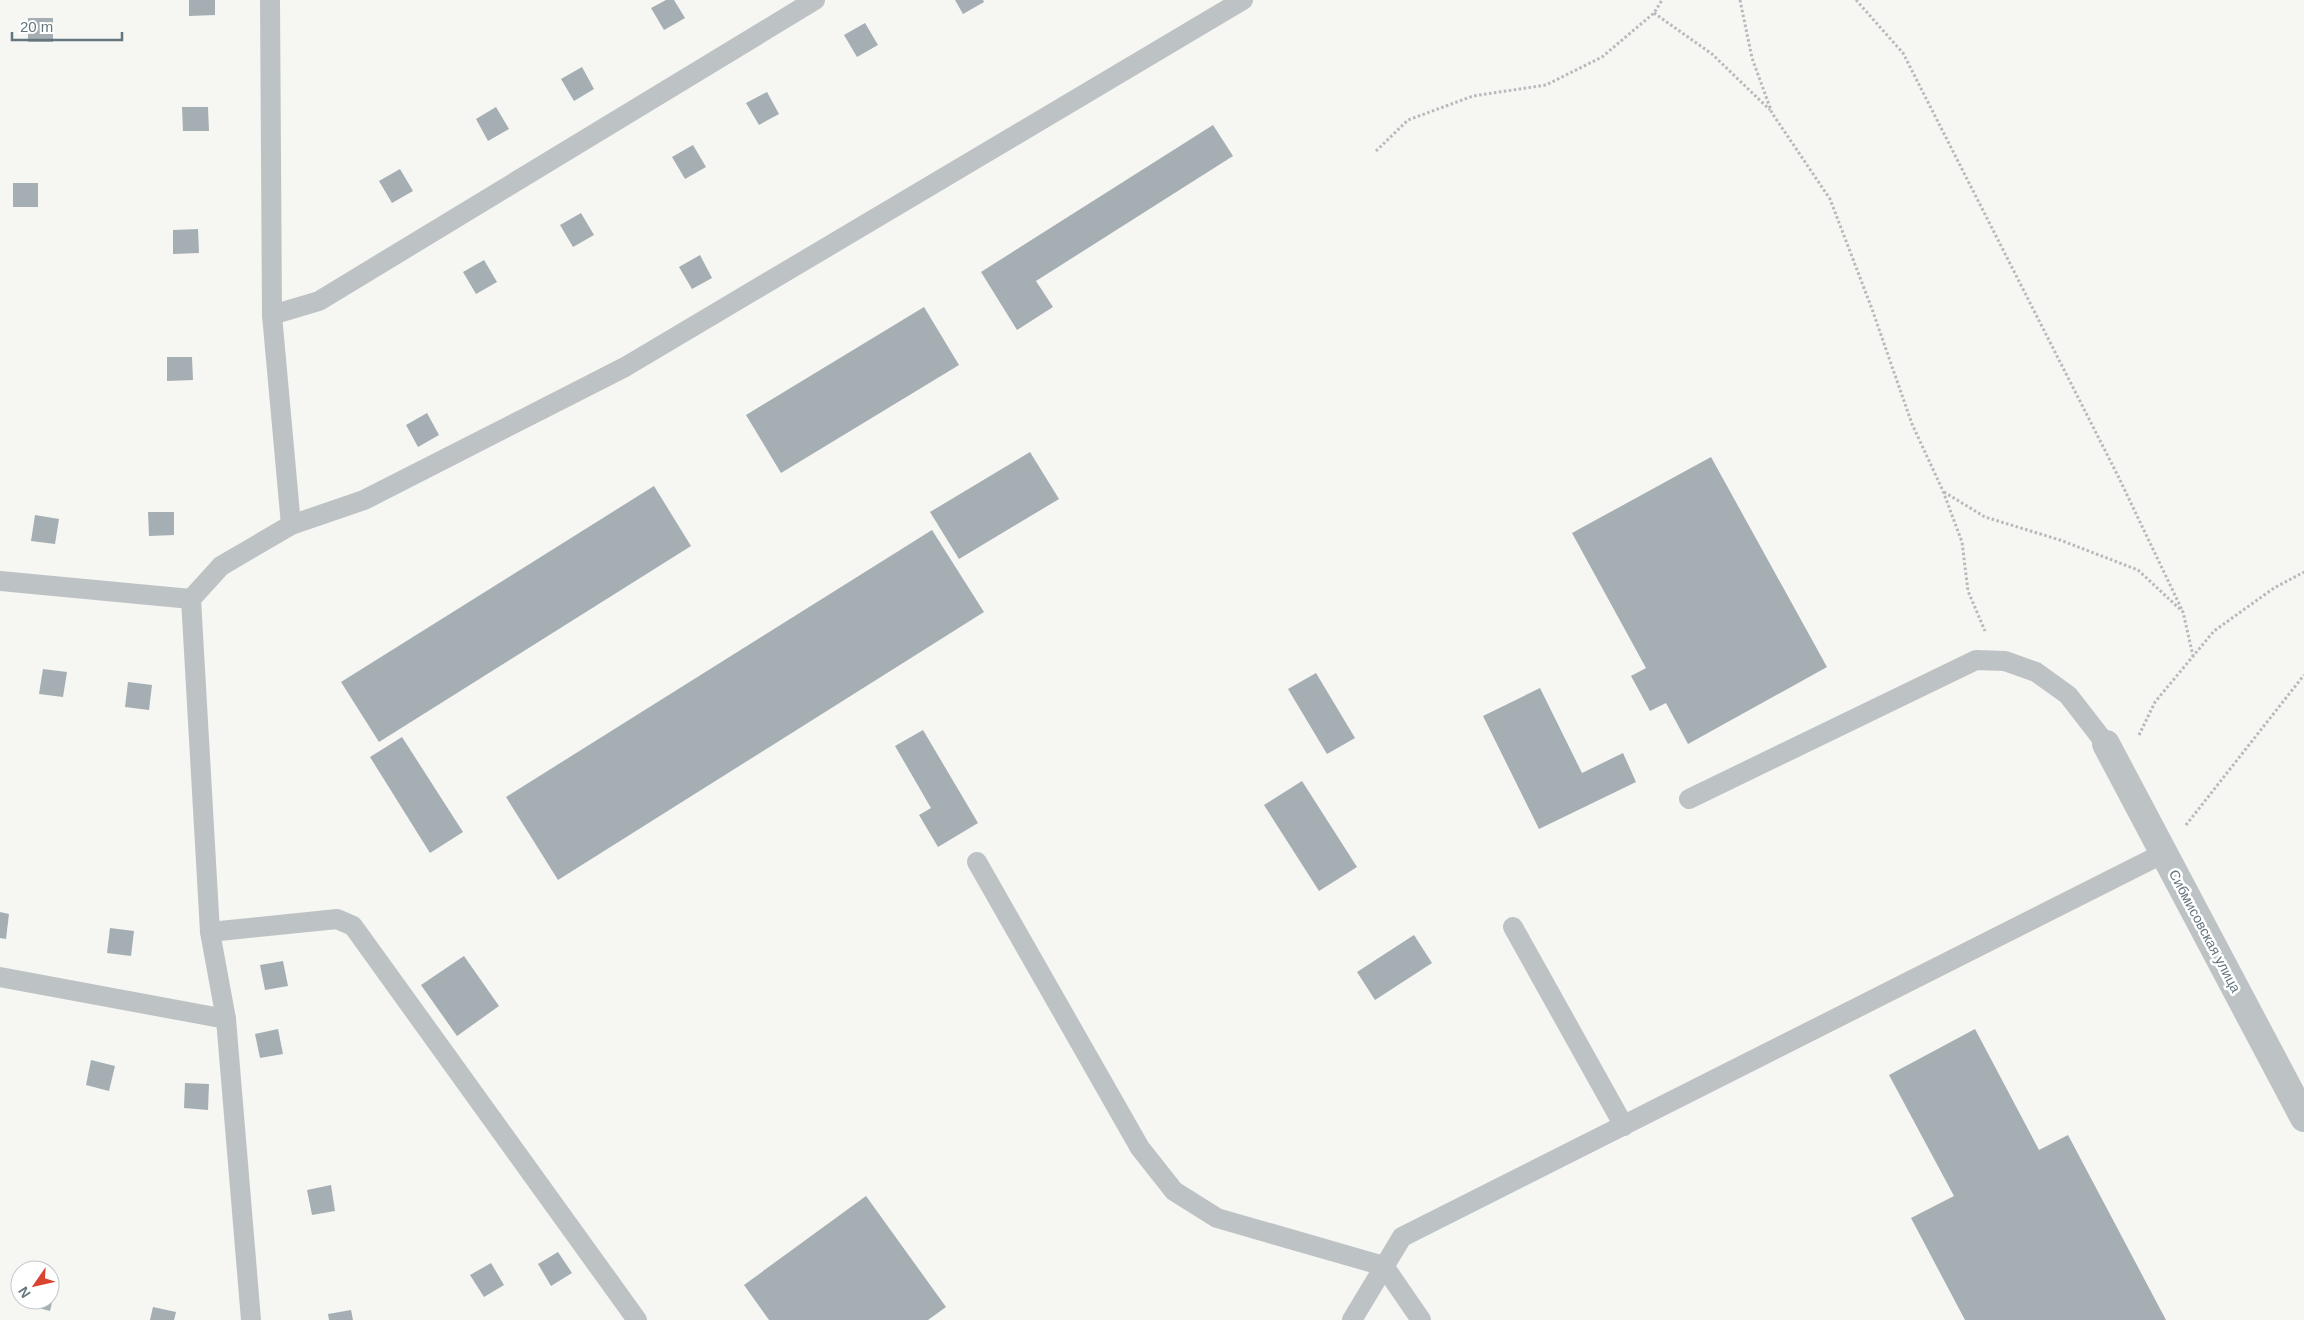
<svg xmlns="http://www.w3.org/2000/svg" width="2304" height="1320" font-family="Helvetica,sans-serif">
<style>
.building{fill:#a5afb3}
.lines{fill:none;stroke-linecap:round;stroke-linejoin:round}
.path{stroke:#b6babc;stroke-width:3;stroke-dasharray:2.5 2.5;stroke-linecap:butt}
.lane{stroke:#bdc3c5;stroke-width:20}
.street{stroke:#bdc3c5;stroke-width:28}
.labels{text-anchor:middle;stroke-width:5;stroke-linejoin:round;paint-order:stroke}
.street-label{font-size:14px;fill:#63757d;stroke:#fff}
</style>
<rect width="100%" height="100%" fill="#f6f6f3"/>
<g class="building">
<polygon points="189,0 215,0 215,15 189,16"/>
<polygon points="666,0 674,0 685,18 664,30 651,8"/>
<polygon points="955,0 983,0 984,2 963,14"/>
<rect x="28" y="18" width="25" height="24"/>
<polygon points="865,23 878,45 857,57 844,35"/>
<polygon points="582,67 594,89 574,101 561,79"/>
<polygon points="767,92 779,114 759,125 746,103"/>
<polygon points="182,107 208,107 209,131 183,131"/>
<polygon points="496,107 509,129 488,141 476,119"/>
<polygon points="1213,125 1233,156 1036,281 1053,307 1017,330 981,272"/>
<polygon points="693,145 706,167 685,179 672,157"/>
<polygon points="400,169 413,191 392,203 379,181"/>
<rect x="13" y="183" width="25" height="24"/>
<polygon points="581,213 594,235 573,247 560,225"/>
<polygon points="198,229 199,253 173,254 173,230"/>
<polygon points="700,255 712,278 692,289 679,267"/>
<polygon points="484,260 497,282 476,294 463,272"/>
<polygon points="924,307 959,365 781,473 746,415"/>
<polygon points="167,357 192,357 193,380 167,381"/>
<polygon points="427,413 439,435 418,447 406,425"/>
<polygon points="1030,452 1059,499 959,559 930,512"/>
<polygon points="1711,457 1827,667 1688,744 1666,703 1650,711 1631,676 1646,668 1572,533"/>
<polygon points="654,486 691,546 379,742 341,682"/>
<polygon points="148,512 174,512 174,535 149,536"/>
<polygon points="35,515 59,519 55,544 31,541"/>
<polygon points="932,530 984,612 558,880 506,797"/>
<polygon points="43,669 67,672 63,697 39,694"/>
<polygon points="1316,673 1355,738 1327,754 1288,689"/>
<polygon points="128,682 152,685 149,710 125,707"/>
<polygon points="1540,688 1582,773 1623,753 1636,782 1539,829 1483,716"/>
<polygon points="923,730 978,823 938,847 919,815 931,808 895,746"/>
<polygon points="402,737 463,832 430,853 370,757"/>
<polygon points="1302,781 1357,867 1319,891 1264,805"/>
<polygon points="0,912 9,914 6,939 0,938"/>
<polygon points="110,928 134,931 131,956 107,953"/>
<polygon points="1414,935 1432,963 1375,1000 1357,972"/>
<polygon points="464,956 499,1006 457,1036 421,985"/>
<polygon points="283,961 288,986 265,990 260,965"/>
<polygon points="278,1029 283,1054 260,1058 255,1034"/>
<polygon points="1975,1029 2039,1150 2068,1135 2166,1320 1965,1320 1911,1218 1954,1196 1889,1075"/>
<polygon points="91,1060 115,1066 109,1091 86,1085"/>
<polygon points="185,1083 209,1084 208,1110 184,1108"/>
<polygon points="331,1185 335,1211 312,1215 307,1190"/>
<polygon points="866,1196 946,1307 928,1320 769,1320 744,1285"/>
<polygon points="558,1252 572,1273 551,1286 538,1264"/>
<polygon points="491,1263 504,1285 484,1297 470,1275"/>
<polygon points="50,1284 56,1286 50,1311 27,1305 28,1300 50,1300"/>
<polygon points="153,1307 176,1312 174,1320 150,1320"/>
<polygon points="351,1310 353,1320 329,1320 328,1314"/>
</g>
<g class="lines">
<g class="path">
<polyline points="1740,0 1752,58 1772,113 1830,199 1872,309 1912,424 1943,491 1962,542 1968,591 1985,631"/>
<polyline points="1856,0 1903,53 2118,476 2183,612"/>
<polyline points="1654,13 1712,54 1770,110"/>
<polyline points="1376,151 1408,120 1473,96 1546,85 1602,57 1654,13 1662,0"/>
<polyline points="1944,492 1985,517 2060,540 2138,570 2183,612 2193,656"/>
<polyline points="2139,735 2155,702 2214,631 2274,588 2304,572"/>
<polyline points="2186,825 2304,675"/>
</g>
<g class="lane">
<polyline points="270,0 272,315 291,525"/>
<polyline points="272,315 319,301 815,0"/>
<polyline points="0,581 191,599"/>
<polyline points="1689,799 1976,660 2005,661 2036,672 2068,695 2106,744"/>
<polyline points="977,862 1140,1148 1174,1191 1217,1218 1384,1266 1421,1320"/>
<polyline points="1513,927 1624,1126"/>
<polyline points="210,932 337,919 353,926 637,1320"/>
<polyline points="0,977 226,1019"/>
<polyline points="251,1320 226,1019 210,932 191,599 221,566 291,525 364,500 625,367 1243,0"/>
<polyline points="1352,1320 1402,1237 2164,853"/>
</g>
<polyline class="street" points="2106,744 2304,1118"/>
</g>
<g class="labels">
<g class="street-label">
<text transform="translate(2205 931) rotate(62)" y="5">Сибмисовская улица</text>
</g>
</g>
<g transform="translate(35 1285) rotate(236)"><circle r="24" fill="#ffffff" stroke="#c1c8cb"/>
<path d="M0-4L9 19L0 12L-9 19Z" fill="#d94431"/>
<text y="-8" font-size="14" font-weight="bold" text-anchor="middle" fill="#63757d">N</text>
</g>
<path d="M12 32v8h110v-8" fill="none" stroke="#63757d" stroke-width="2.5"/>
<text x="20" y="32" font-size="15" fill="#63757d" stroke="#ffffff" stroke-width="4" paint-order="stroke">20 m</text>
</svg>
